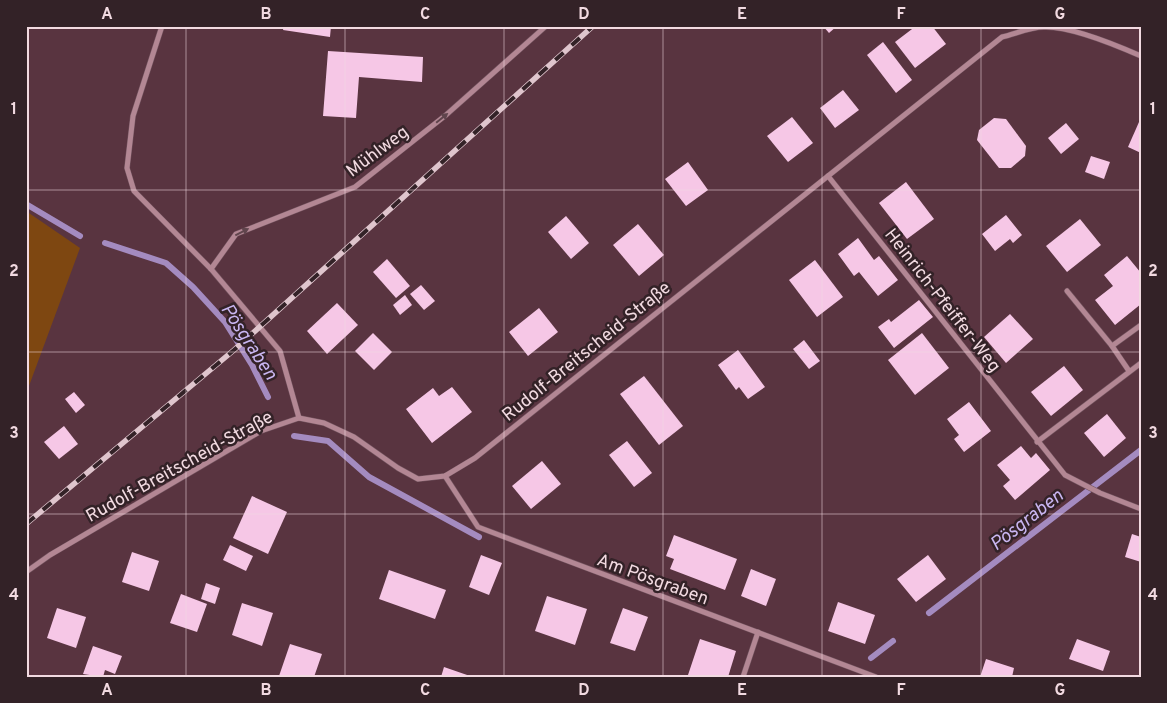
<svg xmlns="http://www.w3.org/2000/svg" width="1167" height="703" font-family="Overpass,sans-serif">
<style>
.green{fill:#7e4711}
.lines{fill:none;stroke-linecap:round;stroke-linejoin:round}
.stream{stroke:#a48bc0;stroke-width:6}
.building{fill:#f6c7e6}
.street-casing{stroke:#73545f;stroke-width:6}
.street{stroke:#b38794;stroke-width:5}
.rail-casing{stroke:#dfc5cd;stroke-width:5.5}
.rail{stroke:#332227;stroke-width:4;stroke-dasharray:11;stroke-linecap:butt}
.oneway{fill:#60454d}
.grid{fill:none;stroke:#f2dae1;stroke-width:1;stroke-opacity:0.55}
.labels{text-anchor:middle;stroke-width:5;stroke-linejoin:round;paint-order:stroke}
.street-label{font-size:18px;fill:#f2dae1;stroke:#332227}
.water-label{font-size:19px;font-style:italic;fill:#c9b6f1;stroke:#332227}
.neatline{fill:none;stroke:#f2dae1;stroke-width:2}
.grid-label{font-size:16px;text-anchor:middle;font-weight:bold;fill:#f2dae1}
</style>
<rect width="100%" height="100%" fill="#593440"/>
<polygon class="green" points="26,211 80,248 26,394"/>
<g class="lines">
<g class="stream">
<polyline points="26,204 80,236"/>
<polyline points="105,243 166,263 193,287 225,322 252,365 268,397"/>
<polyline points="294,436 328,441 369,477 479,537"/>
<polyline points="929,613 1141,450"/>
<polyline points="871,658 893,641"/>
</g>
</g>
<g class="building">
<polygon points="284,26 331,26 330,37 283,30"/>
<polygon points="823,26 837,26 829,33"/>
<polygon points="916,26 932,26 946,44 915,68 895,42"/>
<polygon points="883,42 912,80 896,93 867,55"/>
<polygon points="328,51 423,57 422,82 359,77 356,118 323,116"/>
<polygon points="843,90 859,110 835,128 820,108"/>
<polygon points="792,117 813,143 788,162 767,136"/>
<polygon points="994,118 1006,119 1026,146 1025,156 1011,168 999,168 977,140 979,130"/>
<polygon points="1139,122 1141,123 1141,153 1128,147"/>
<polygon points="1066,123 1079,139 1061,154 1048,138"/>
<polygon points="1091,156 1110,162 1104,179 1085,172"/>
<polygon points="688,162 708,190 686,206 665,179"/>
<polygon points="906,182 934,219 907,239 879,203"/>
<polygon points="1006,215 1022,235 1013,243 1010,239 995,251 982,234"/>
<polygon points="566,216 589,243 571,259 548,232"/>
<polygon points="1080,219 1101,245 1067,272 1046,246"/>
<polygon points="638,224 664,255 639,276 613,245"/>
<polygon points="858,238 874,260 879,256 898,280 878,296 859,272 854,276 838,254"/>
<polygon points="1127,256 1141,273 1141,304 1115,325 1095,300 1113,286 1104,275"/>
<polygon points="387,259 410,286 396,298 373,272"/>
<polygon points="815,260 843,297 817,317 789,280"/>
<polygon points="421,285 435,301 424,310 410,294"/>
<polygon points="405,295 412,305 400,315 393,305"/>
<polygon points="919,300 933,317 894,348 878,327 889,319 891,322"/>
<polygon points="337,303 358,325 327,354 307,331"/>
<polygon points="539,308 558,332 528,356 509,332"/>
<polygon points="1010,314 1033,339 1006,363 984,337"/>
<polygon points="373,333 392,352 374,370 355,351"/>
<polygon points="922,333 949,368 915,395 888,360"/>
<polygon points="804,340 820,361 809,369 793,349"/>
<polygon points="738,350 765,387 748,399 739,387 736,390 718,365"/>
<polygon points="1064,366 1083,390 1051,416 1031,392"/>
<polygon points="644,376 683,426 659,445 620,394"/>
<polygon points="452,387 472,412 432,443 406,409 433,388 439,396"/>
<polygon points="74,392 85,405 76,413 65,399"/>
<polygon points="969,402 991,431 964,452 954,439 959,435 947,419"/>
<polygon points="1107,414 1126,438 1104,457 1084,433"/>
<polygon points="64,426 78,444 59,459 44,442"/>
<polygon points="627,441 652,473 634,487 609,455"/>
<polygon points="1021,446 1031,458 1036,453 1050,470 1015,500 1003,486 1010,480 997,465"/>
<polygon points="542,461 561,484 531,509 512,486"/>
<polygon points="252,496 287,512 268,554 233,538"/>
<polygon points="1132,534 1141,537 1141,562 1125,557"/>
<polygon points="674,535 737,559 725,590 670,569 674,559 666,556"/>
<polygon points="230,545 253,556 246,571 223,560"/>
<polygon points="132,552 159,561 149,591 122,582"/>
<polygon points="481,555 502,563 489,595 469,587"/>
<polygon points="928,555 946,579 916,602 897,579"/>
<polygon points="751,569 776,579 766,606 741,596"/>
<polygon points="389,570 446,590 435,619 379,599"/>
<polygon points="206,583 220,588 215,604 201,599"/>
<polygon points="181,594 207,604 197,632 170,623"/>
<polygon points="547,596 587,609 575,645 535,631"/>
<polygon points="838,602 875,615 865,644 828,631"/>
<polygon points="242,603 273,613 262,646 232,635"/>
<polygon points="57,608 86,617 76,648 47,638"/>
<polygon points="623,608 648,617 635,651 610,643"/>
<polygon points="700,639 736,651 728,677 688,675"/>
<polygon points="1077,639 1110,651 1103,671 1069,659"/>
<polygon points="290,644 322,654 314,677 279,676"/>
<polygon points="93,646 122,656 115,674 105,670 103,677 83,674"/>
<polygon points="986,659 1014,668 1012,677 980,677"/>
<polygon points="444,667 470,676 470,677 441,677"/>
</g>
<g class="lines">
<g class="street-casing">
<g id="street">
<polyline points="162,26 133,116 127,168 134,191 211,269 280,351 299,418"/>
<polyline points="828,176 1065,475 1100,493 1141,509"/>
<polyline points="211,269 236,234 355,187 446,115 546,26"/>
<polyline points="1067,291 1112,346 1129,371"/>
<polyline points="1112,346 1141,325"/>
<polyline points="1037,442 1141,363"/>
<polyline points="445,476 478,527 876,677"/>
<path d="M26,572L50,555L261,431L299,418L324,423L354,437L398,468L418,479L445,476L475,458L1002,37C1015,34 1030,27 1044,27C1070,26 1116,45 1141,56"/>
<polyline points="743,677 758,632"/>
</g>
</g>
<use href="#street" class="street"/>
<g class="rail-casing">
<polyline id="rail" points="26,524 234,350 593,26"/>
</g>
<use href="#rail" class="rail"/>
</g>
<defs><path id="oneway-solid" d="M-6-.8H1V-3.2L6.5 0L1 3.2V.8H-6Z" transform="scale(1.25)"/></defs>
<g class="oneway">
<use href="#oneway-solid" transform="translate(442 118) rotate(-39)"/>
<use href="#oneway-solid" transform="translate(242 232) rotate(-27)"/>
</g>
<path class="grid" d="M186,26V677M345,26V677M504,26V677M663,26V677M822,26V677M981,26V677M26,190H1141M26,352H1141M26,514H1141"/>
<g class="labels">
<g class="street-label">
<text transform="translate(377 151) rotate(-37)" y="6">Mühlweg</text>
<text transform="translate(943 300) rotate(52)" y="6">Heinrich-Pfeiffer-Weg</text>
<text transform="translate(586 351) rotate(-39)" y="6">Rudolf-Breitscheid-Straße</text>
<text transform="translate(179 466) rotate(-29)" y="6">Rudolf-Breitscheid-Straße</text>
<text transform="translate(653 579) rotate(20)" y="6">Am Pösgraben</text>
</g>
<g class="water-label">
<text transform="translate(250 341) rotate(57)" y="7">Pösgraben</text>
<text transform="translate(1026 519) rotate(-38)" y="7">Pösgraben</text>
</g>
</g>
<rect width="1167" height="703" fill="none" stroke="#332227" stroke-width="55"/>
<rect x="28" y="28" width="1112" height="648" class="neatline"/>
<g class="grid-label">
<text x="107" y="19">A</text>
<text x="266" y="19">B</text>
<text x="425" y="19">C</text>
<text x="584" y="19">D</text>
<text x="742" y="19">E</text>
<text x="901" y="19">F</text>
<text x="1060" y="19">G</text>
<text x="14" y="114">1</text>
<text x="1153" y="114">1</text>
<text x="14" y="276">2</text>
<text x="1153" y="276">2</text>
<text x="14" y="438">3</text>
<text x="1153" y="438">3</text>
<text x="14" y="600">4</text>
<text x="1153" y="600">4</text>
<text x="107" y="695">A</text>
<text x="266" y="695">B</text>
<text x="425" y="695">C</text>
<text x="584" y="695">D</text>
<text x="742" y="695">E</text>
<text x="901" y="695">F</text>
<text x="1060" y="695">G</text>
</g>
</svg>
